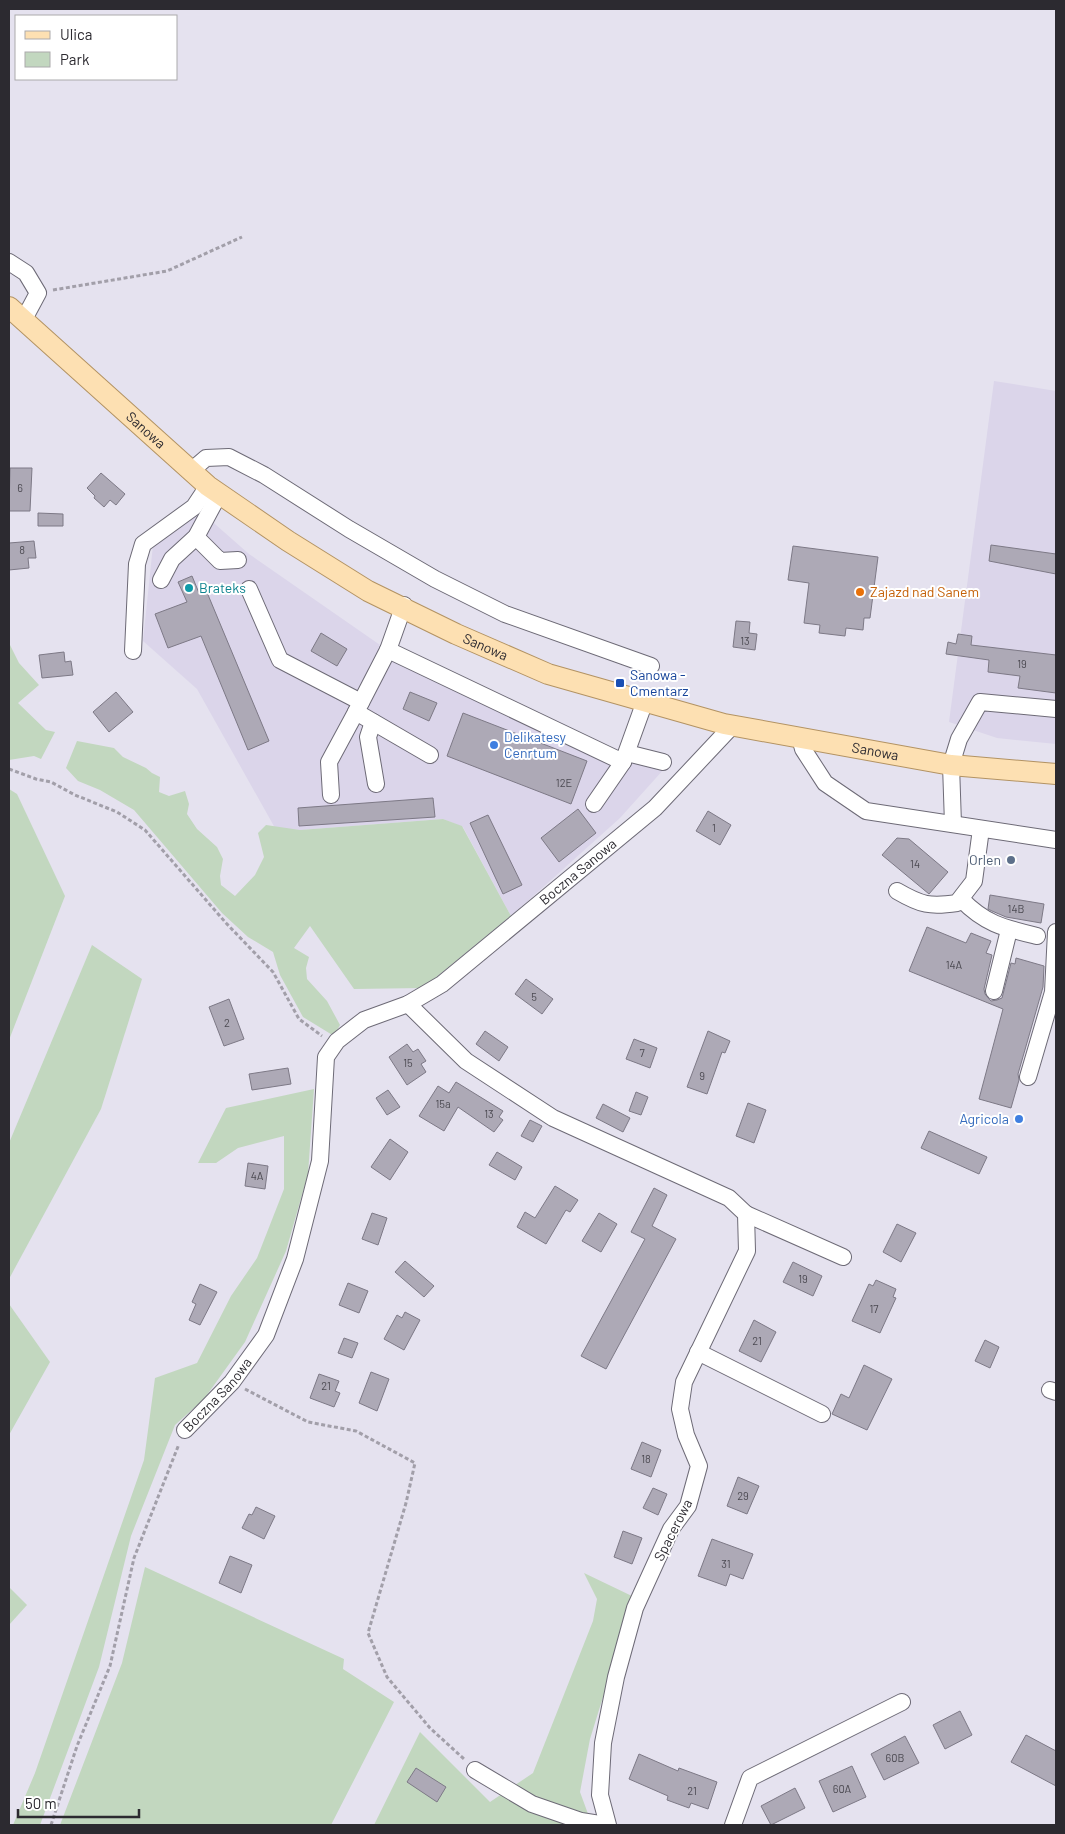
<svg xmlns="http://www.w3.org/2000/svg" width="1065" height="1834" font-family="Barlow,sans-serif">
<style>
.built{fill:#dbd5ea}
.green{fill:#c2d7bf}
.building{fill:#ada9b6;stroke:#7d7986}
.lines{fill:none;stroke-linecap:round;stroke-linejoin:round}
.minor-casing{stroke:#6d6a76;stroke-width:18}
.major-casing{stroke:#b39363;stroke-width:22}
.path{stroke:#a29fa9;stroke-width:3;stroke-dasharray:4 2.5;stroke-linecap:butt}
.minor{stroke:#fff;stroke-width:16}
.major{stroke:#fde0b2;stroke-width:20}
.culture-dot{fill:#0f9aa8;stroke:#fff;stroke-width:2}
.food-dot{fill:#e8710a;stroke:#fff;stroke-width:2}
.transit-dot{fill:#1a4fb4;stroke:#fff;stroke-width:2}
.shop-dot{fill:#3f7fe0;stroke:#fff;stroke-width:2}
.service-dot{fill:#5c6f8a;stroke:#fff;stroke-width:2}
.labels{text-anchor:middle;stroke-width:4;stroke-linejoin:round;paint-order:stroke}
.number-label{font-size:11px;fill:#4c4a52}
.street-label{font-size:14px;fill:#2c2a30;stroke:#fff}
.culture-label{font-size:14px;fill:#0d838f;stroke:#fff;text-anchor:start}
.food-label{font-size:14px;fill:#c56008;stroke:#fff;text-anchor:start}
.transit-label{font-size:14px;fill:#164399;stroke:#fff;text-anchor:start}
.shop-label{font-size:14px;fill:#366cbe;stroke:#fff;text-anchor:start}
.service-label{font-size:14px;fill:#4e5e75;stroke:#fff;text-anchor:end}
</style>
<rect width="100%" height="100%" fill="#e5e2ef"/>
<g class="built">
<polygon points="994,381 1056,391 1056,744 997,738 949,722"/>
<polygon points="199,510 249,554 406,663 664,769 620,818 511,916 463,827 443,819 300,830 275,828 197,689 143,641 153,545"/>
</g>
<g class="green">
<polygon points="9,643 19,663 39,685 18,703 46,730 55,732 41,759 34,756 9,760"/>
<polygon points="77,741 114,748 123,757 146,768 152,773 160,777 159,792 169,796 185,791 189,804 187,814 197,829 217,847 223,859 220,876 221,885 235,896 255,875 264,857 258,833 266,825 300,830 443,819 462,826 511,916 423,988 354,989 310,926 294,948 309,957 306,968 307,979 327,1001 340,1025 334,1036 303,1017 280,975 273,952 248,937 222,913 134,810 100,790 78,781 66,768"/>
<polygon points="9,789 17,794 65,896 9,1040"/>
<polygon points="92,945 142,979 101,1109 9,1279 9,1143"/>
<polygon points="314,1089 308,1174 286,1251 245,1342 204,1399 175,1425 131,1536 99,1667 40,1825 13,1825 35,1773 144,1460 155,1378 197,1363 231,1296 257,1258 284,1189 284,1136 238,1148 216,1163 198,1163 226,1108"/>
<polygon points="9,1304 50,1362 9,1435"/>
<polygon points="145,1567 344,1659 343,1669 394,1702 331,1825 60,1825 122,1663"/>
<polygon points="584,1573 634,1597 590,1739 580,1792 591,1822 597,1825 374,1825 420,1732 490,1802 533,1773 593,1621 597,1599"/>
<polygon points="9,1587 27,1605 9,1625"/>
</g>
<g class="building">
<polygon points="10,468 32,468 30,511 9,511"/>
<polygon points="101,473 125,494 116,505 110,500 104,507 94,498 95,496 87,488"/>
<polygon points="38,513 63,514 63,526 38,526"/>
<polygon points="34,541 36,558 28,558 29,568 9,570 9,543"/>
<polygon points="991,545 1056,554 1056,574 989,561"/>
<polygon points="793,546 878,557 870,618 864,618 863,630 846,628 845,636 819,633 820,625 804,623 809,583 788,580"/>
<polygon points="192,576 199,593 206,590 269,741 248,750 201,636 168,648 155,614 187,602 178,582"/>
<polygon points="736,621 750,622 749,633 757,634 755,650 733,647"/>
<polygon points="321,633 347,649 337,666 311,651"/>
<polygon points="958,634 972,636 971,645 1056,655 1056,693 1018,688 1020,676 988,672 989,660 946,654 948,642 956,644"/>
<polygon points="64,652 65,662 71,661 73,675 42,678 39,655"/>
<polygon points="116,692 133,712 109,732 93,712"/>
<polygon points="410,692 437,703 429,721 403,709"/>
<polygon points="463,713 587,761 571,804 447,756"/>
<polygon points="433,798 435,817 299,826 298,808"/>
<polygon points="578,809 596,833 559,862 541,838"/>
<polygon points="708,811 731,825 720,845 696,831"/>
<polygon points="488,815 522,885 503,894 470,823"/>
<polygon points="897,838 909,839 948,872 929,894 882,855"/>
<polygon points="990,895 1044,904 1041,923 1006,917 992,911 988,909"/>
<polygon points="927,927 966,943 971,933 991,941 986,953 992,955 984,989 985,994 991,1001 997,1000 1002,998 1011,963 1015,964 1016,958 1044,966 1043,987 1018,1074 1019,1080 1011,1108 979,1099 1003,1009 909,971"/>
<polygon points="526,979 553,999 542,1014 515,994"/>
<polygon points="229,999 244,1039 224,1046 209,1007"/>
<polygon points="485,1031 508,1047 499,1061 476,1044"/>
<polygon points="708,1031 730,1041 725,1053 722,1052 707,1094 687,1087"/>
<polygon points="634,1039 657,1048 650,1068 626,1059"/>
<polygon points="407,1044 413,1052 418,1049 426,1061 421,1064 426,1072 407,1085 389,1057"/>
<polygon points="288,1068 291,1084 252,1090 249,1074"/>
<polygon points="456,1082 503,1111 499,1117 503,1120 494,1132 458,1107 444,1131 419,1116 438,1086 449,1093"/>
<polygon points="388,1090 400,1107 387,1115 376,1098"/>
<polygon points="636,1092 648,1097 641,1115 629,1111"/>
<polygon points="748,1103 766,1110 754,1143 736,1136"/>
<polygon points="603,1104 630,1118 623,1132 596,1118"/>
<polygon points="530,1120 542,1126 533,1142 521,1136"/>
<polygon points="929,1131 987,1157 979,1174 921,1148"/>
<polygon points="390,1139 408,1152 390,1180 371,1167"/>
<polygon points="497,1152 522,1167 515,1180 489,1165"/>
<polygon points="248,1163 268,1166 265,1189 245,1186"/>
<polygon points="555,1186 578,1200 570,1212 566,1210 546,1244 517,1227 525,1212 535,1218"/>
<polygon points="654,1188 667,1195 652,1226 676,1239 606,1369 581,1356 645,1239 631,1232"/>
<polygon points="372,1213 387,1218 378,1245 362,1239"/>
<polygon points="599,1213 617,1224 601,1252 582,1241"/>
<polygon points="897,1224 916,1233 901,1262 883,1252"/>
<polygon points="405,1261 434,1286 424,1297 395,1272"/>
<polygon points="793,1262 822,1276 813,1296 783,1282"/>
<polygon points="876,1280 896,1289 893,1297 896,1298 880,1333 852,1321 869,1284 873,1286"/>
<polygon points="348,1283 368,1291 359,1313 339,1305"/>
<polygon points="200,1284 217,1292 200,1325 189,1320 196,1304 192,1302"/>
<polygon points="405,1312 420,1320 404,1350 384,1339 397,1315 402,1318"/>
<polygon points="754,1320 776,1332 761,1362 739,1351"/>
<polygon points="344,1338 358,1343 352,1358 338,1353"/>
<polygon points="985,1340 999,1347 990,1368 975,1361"/>
<polygon points="864,1365 892,1379 867,1430 832,1414 841,1394 849,1398"/>
<polygon points="371,1372 389,1379 377,1411 359,1403"/>
<polygon points="319,1374 339,1381 335,1391 340,1393 334,1407 310,1398"/>
<polygon points="642,1442 661,1450 651,1477 631,1469"/>
<polygon points="738,1477 759,1486 747,1514 727,1506"/>
<polygon points="653,1488 667,1494 658,1515 643,1508"/>
<polygon points="256,1507 275,1516 264,1539 242,1528 249,1514 252,1515"/>
<polygon points="623,1531 642,1538 632,1564 614,1557"/>
<polygon points="712,1539 753,1554 743,1579 730,1574 726,1586 698,1576"/>
<polygon points="230,1556 252,1565 241,1593 219,1583"/>
<polygon points="960,1711 972,1735 945,1749 933,1725"/>
<polygon points="1026,1735 1056,1751 1056,1786 1011,1762"/>
<polygon points="905,1736 919,1763 884,1780 871,1754"/>
<polygon points="639,1754 678,1771 679,1768 717,1782 708,1809 691,1803 689,1808 667,1800 668,1796 629,1779"/>
<polygon points="852,1766 866,1797 833,1812 819,1781"/>
<polygon points="416,1768 446,1787 437,1802 407,1782"/>
<polygon points="795,1788 805,1808 771,1825 761,1806"/>
</g>
<g class="lines">
<g class="minor-casing">
<g id="minor">
<polyline points="9,262 26,273 38,293 23,321"/>
<polyline points="191,471 206,458 229,457 264,475 349,529 435,579 505,614 651,666"/>
<polyline points="196,537 220,561 238,560"/>
<polyline points="161,580 172,559 196,537 219,494"/>
<polyline points="249,589 280,660 361,702"/>
<polyline points="404,605 388,650 623,762 645,701"/>
<polyline points="388,650 356,712 430,755"/>
<polyline points="133,651 137,564 143,544 194,507 208,486"/>
<polyline points="373,722 368,737 376,784"/>
<polyline points="800,738 803,749 825,783 866,811 1056,840"/>
<polyline points="627,753 663,762"/>
<polyline points="331,795 329,762 356,712"/>
<polyline points="594,804 623,762"/>
<polyline points="953,824 951,765 959,739 980,702 1056,709"/>
<path d="M897,891C921,905 930,907 957,903L974,881L981,829"/>
<path d="M961,899C985,924 1004,928 1037,936"/>
<polyline points="994,991 1009,930"/>
<polyline points="408,1004 466,1061 553,1118 729,1198 746,1214 747,1251 684,1382 680,1409 686,1435 699,1466 688,1506 671,1529 635,1608 616,1677 603,1743 600,1795 608,1825"/>
<polyline points="1028,1077 1053,992 1056,932"/>
<polyline points="746,1214 843,1257"/>
<polyline points="698,1352 822,1414"/>
<polyline points="1050,1390 1056,1392"/>
<path id="s1" d="M185,1430L232,1382L266,1335L295,1259L320,1161L326,1057L337,1041L364,1020L408,1004L442,984L655,808L733,725"/>
<polyline points="475,1770 532,1804 581,1821 606,1825"/>
<polyline points="733,1825 750,1778 902,1702"/>
</g>
</g>
<g class="major-casing">
<g id="major">
<path id="s2" d="M9,307L208,486L288,541L368,591L456,634L548,674L724,724L951,765L1056,774"/>
</g>
</g>
<g class="path">
<polyline points="53,290 167,271 242,237"/>
<polyline points="9,769 36,779 51,782 75,795 117,812 145,830 226,923 273,972 299,1019 322,1036"/>
<polyline points="245,1389 308,1422 356,1431 415,1463 406,1503 368,1633 387,1677 430,1728 464,1759"/>
<polyline points="51,1825 77,1746 110,1666 134,1558 179,1444"/>
</g>
<use href="#minor" class="minor"/>
<use href="#major" class="major"/>
</g>
<circle class="culture-dot" cx="189" cy="588" r="5"/>
<circle class="food-dot" cx="860" cy="592" r="5"/>
<rect class="transit-dot" x="615" y="678" width="10" height="10" rx="2.5"/>
<g class="shop-dot">
<circle cx="494" cy="745" r="5"/>
<circle cx="1019" cy="1119" r="5"/>
</g>
<circle class="service-dot" cx="1011" cy="860" r="5"/>
<g class="labels">
<g class="number-label">
<text x="20" y="492">6</text>
<text x="22" y="554">8</text>
<text x="745" y="645">13</text>
<text x="1022" y="668">19</text>
<text x="564" y="787">12E</text>
<text x="714" y="832">1</text>
<text x="915" y="868">14</text>
<text x="1016" y="913">14B</text>
<text x="954" y="969">14A</text>
<text x="534" y="1001">5</text>
<text x="227" y="1027">2</text>
<text x="642" y="1057">7</text>
<text x="408" y="1067">15</text>
<text x="702" y="1080">9</text>
<text x="443" y="1108">15a</text>
<text x="489" y="1118">13</text>
<text x="257" y="1180">4A</text>
<text x="803" y="1283">19</text>
<text x="874" y="1313">17</text>
<text x="757" y="1345">21</text>
<text x="326" y="1390">21</text>
<text x="646" y="1463">18</text>
<text x="743" y="1500">29</text>
<text x="726" y="1568">31</text>
<text x="895" y="1762">60B</text>
<text x="842" y="1793">60A</text>
<text x="692" y="1795">21</text>
</g>
<g class="street-label">
<text dy="5" stroke="none"><textPath href="#s2" startOffset="184">Sanowa</textPath></text>
<text dy="5" stroke="none"><textPath href="#s2" startOffset="589">Sanowa</textPath></text>
<text dy="5" stroke="none"><textPath href="#s2" startOffset="994">Sanowa</textPath></text>
<text dy="5" stroke="none"><textPath href="#s1" startOffset="728">Boczna Sanowa</textPath></text>
<text dy="5" stroke="none"><textPath href="#s1" startOffset="48">Boczna Sanowa</textPath></text>
<text transform="translate(673 1530) rotate(-63)" y="5">Spacerowa</text>
</g>
<g class="culture-label">
<text x="199" y="593">Brateks</text>
</g>
<g class="food-label">
<text x="870" y="597">Zajazd nad Sanem</text>
</g>
<g class="transit-label">
<text x="630" y="680">Sanowa -<tspan x="630" dy="16">Cmentarz</tspan></text>
</g>
<g class="shop-label">
<text x="504" y="742">Delikatesy<tspan x="504" dy="16">Cenrtum</tspan></text>
<text x="1009" y="1124" text-anchor="end">Agricola</text>
</g>
<g class="service-label">
<text x="1001" y="865">Orlen</text>
</g>
</g>
<rect width="1065" height="1834" fill="none" stroke="#2c2a30" stroke-width="20"/>
<rect x="15" y="15" width="162" height="65" fill="#ffffff" stroke="#abaaac"/>
<rect x="25" y="31" width="25" height="8" fill="#fde0b2" stroke="#abaaac"/>
<text x="60" y="40" font-size="15" fill="#2c2a30">Ulica</text>
<rect x="25" y="52" width="25" height="15" fill="#c2d7bf" stroke="#abaaac"/>
<text x="60" y="65" font-size="15" fill="#2c2a30">Park</text>
<path d="M18 1809v8h121v-8" fill="none" stroke="#2c2a30" stroke-width="2.5"/>
<text x="25" y="1809" font-size="15" fill="#2c2a30" stroke="#ffffff" stroke-width="4" paint-order="stroke">50 m</text>
</svg>
